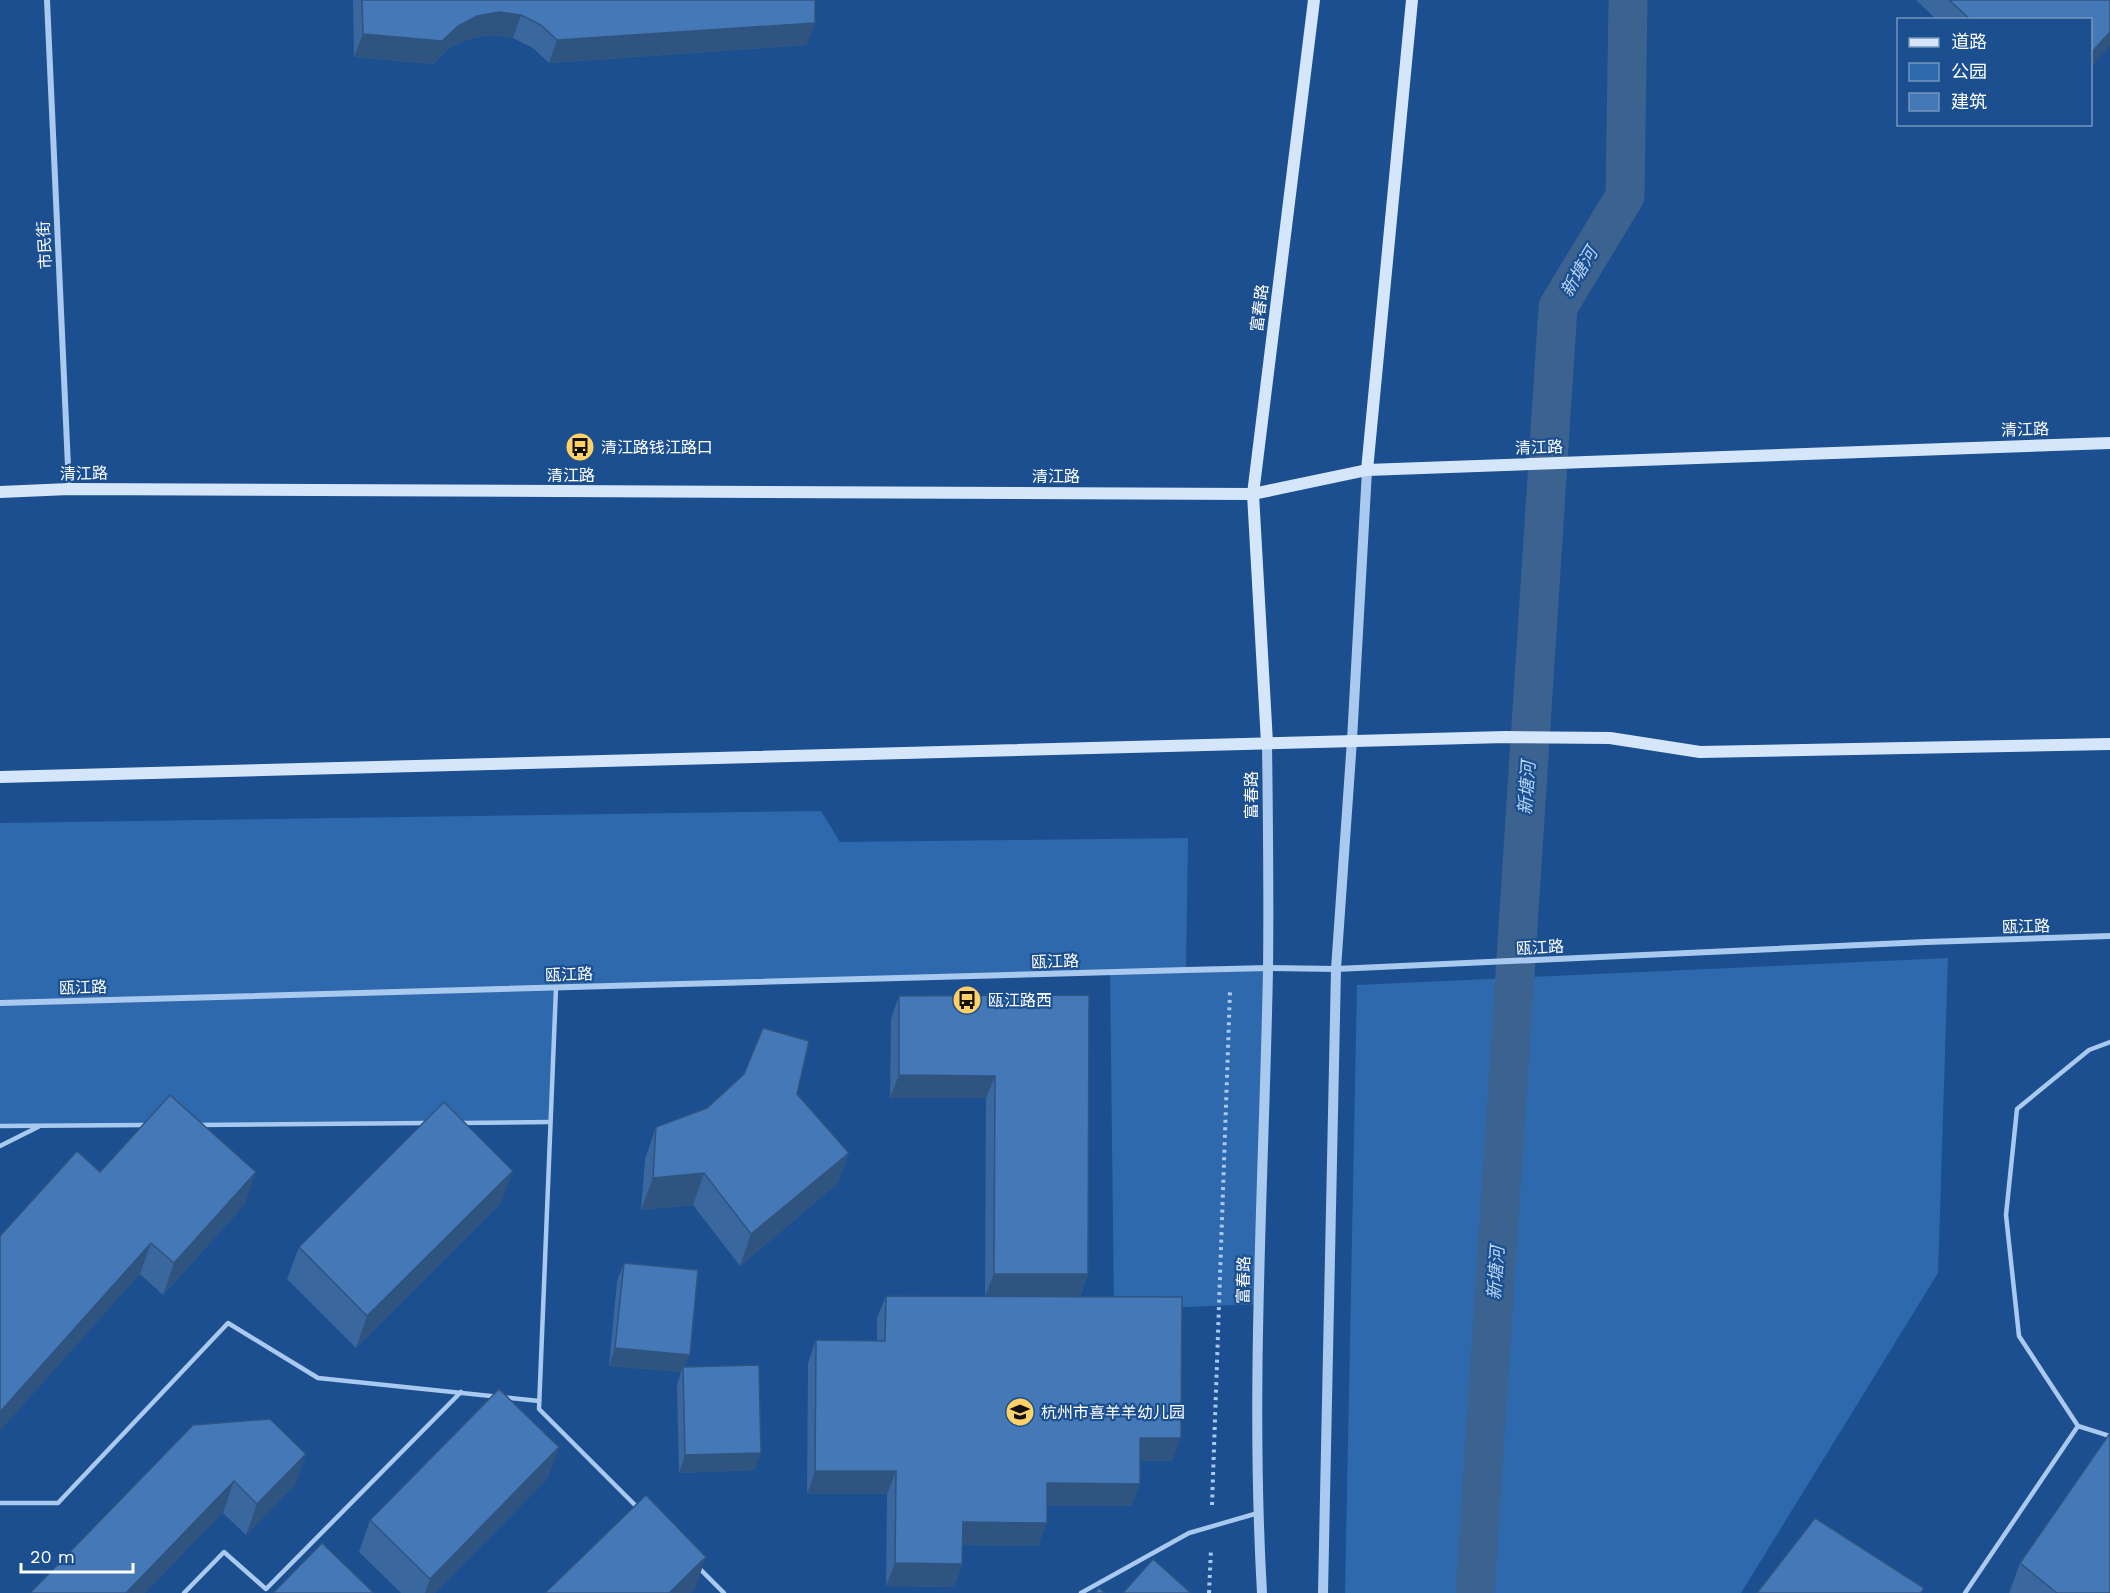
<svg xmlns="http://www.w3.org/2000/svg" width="2110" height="1593" font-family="'Work Sans','Noto Sans SC',sans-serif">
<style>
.green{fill:#2e69ad}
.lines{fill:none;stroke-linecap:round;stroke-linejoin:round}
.canal{stroke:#3c6290;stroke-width:39}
.path{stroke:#a9c9ee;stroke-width:4;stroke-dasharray:3 4.5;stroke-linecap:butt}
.service{stroke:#a9c9ee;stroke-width:4.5}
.minor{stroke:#a9c9ee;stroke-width:6}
.tertiary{stroke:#a9c9ee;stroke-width:10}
.secondary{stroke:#d6e6fa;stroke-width:12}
.wall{fill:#3a679d}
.shaded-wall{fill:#305480}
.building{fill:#4478b7;stroke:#305480;stroke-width:1.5}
.labels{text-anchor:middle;stroke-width:4.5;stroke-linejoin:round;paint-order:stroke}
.street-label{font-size:16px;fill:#fff;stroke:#1b4f8f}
.poi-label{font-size:16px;fill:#fff;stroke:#1b4f8f;text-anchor:start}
.water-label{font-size:18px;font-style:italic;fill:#b5d3f5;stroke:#1b4f8f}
</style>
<rect width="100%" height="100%" fill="#1b4f8f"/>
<g class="green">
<polygon points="821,811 840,842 1188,838 1186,970 1268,968 1259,1304 1114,1310 1110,973 556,988 550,1122 0,1127 0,823"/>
<polygon points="1948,958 1938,1273 1741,1593 1345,1593 1357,985"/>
</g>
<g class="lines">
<polyline class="canal" points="1475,1593 1558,307 1625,196 1628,0"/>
<g class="path">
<polyline points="1212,1505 1230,991"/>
<polyline points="1209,1593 1211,1549"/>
</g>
<g class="service">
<polyline points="556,988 539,1409 640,1510"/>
<polyline points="2110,1042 2089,1050 2017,1109 2006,1215 2019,1336 2078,1426 2110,1436"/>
<polyline points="459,1123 550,1122"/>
<polyline points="198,1125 429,1123"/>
<polyline points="0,1126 147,1125"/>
<polyline points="0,1146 38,1127"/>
<polyline points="0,1503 58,1503 228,1323 318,1378 539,1401"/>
<polyline points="697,1566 724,1593"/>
<polyline points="184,1593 224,1552 266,1589 461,1392"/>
<polyline points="1081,1593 1189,1533 1258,1513"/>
<polyline points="1965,1593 2078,1426"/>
</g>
<g class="minor">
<polyline points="47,0 69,489"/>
<polyline points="0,1003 1186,970 1268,968 1336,969 1926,942 2110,936"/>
</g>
<g class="tertiary">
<path d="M1262,1593C1250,1386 1264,1178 1268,970C1269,895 1268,819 1267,743"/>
<polyline points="1323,1593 1336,969 1352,740 1367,470"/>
</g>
<g class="secondary">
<polyline points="1367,470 1412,0"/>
<polyline points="0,492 69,489 1253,494 1367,470 2110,443"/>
<polyline points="1267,743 1253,494 1314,0"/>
<polyline points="0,777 1505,737 1610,738 1700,752 2110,744"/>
</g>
</g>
<g class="wall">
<polygon points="353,0 815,0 807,45 549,63 533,48 513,38 491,35 469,39 449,48 433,64 354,57"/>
<polygon points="1916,0 2110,0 2110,45 2091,67 2091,20 1937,20"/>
<polygon points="1089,995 1088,1274 1080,1296 1172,1461 1140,1461 1132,1506 1047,1506 1038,1546 963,1545 962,1564 954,1587 886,1586 887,1494 807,1494 808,1363 816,1340 877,1341 877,1318 886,1296 985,1296 986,1098 890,1098 891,1019 899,996"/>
<polygon points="797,1094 849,1153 837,1184 740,1266 693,1205 641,1210 645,1159 656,1127"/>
<polygon points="100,1172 245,1204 163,1295 140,1274"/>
<polygon points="501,1203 356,1348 287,1279 299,1247"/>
<polygon points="624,1263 685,1367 755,1470 679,1473 677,1385 681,1372 609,1366 617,1281"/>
<polygon points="193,1425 306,1454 295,1485 246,1535 223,1513"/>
<polygon points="559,1447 547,1479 435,1593 401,1593 359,1552 370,1520"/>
<polygon points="2020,1563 2110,1593 2009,1593"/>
</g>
<g class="shaded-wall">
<polygon points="499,12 521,15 513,38 491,35 469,39 449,48 433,64 354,57 363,34 458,26 477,16"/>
<polygon points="815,23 807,45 549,63 557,40"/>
<polygon points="2110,32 2110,45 2091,67 2091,53"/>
<polygon points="899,1075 995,1076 986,1098 890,1098"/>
<polygon points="849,1153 837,1184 740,1266 751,1234"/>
<polygon points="513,1171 501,1203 356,1348 367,1316"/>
<polygon points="256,1172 245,1204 163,1295 174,1263"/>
<polygon points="704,1173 693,1205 641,1210 653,1178"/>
<polygon points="151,1243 140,1274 0,1431 0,1412"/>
<polygon points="994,1274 1088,1274 1079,1297 985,1297"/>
<polygon points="615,1348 690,1355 683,1372 683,1367 681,1372 609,1366"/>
<polygon points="1140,1438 1181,1438 1172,1461 1132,1461"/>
<polygon points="559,1447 547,1479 435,1593 425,1593 430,1579"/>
<polygon points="761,1453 755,1470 679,1473 685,1455"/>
<polygon points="306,1454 295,1485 246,1535 257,1504"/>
<polygon points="815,1471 896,1471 887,1494 807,1494"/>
<polygon points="234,1481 223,1513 145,1593 126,1593"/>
<polygon points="1047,1483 1140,1484 1132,1506 1039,1506"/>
<polygon points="963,1522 1047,1523 1038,1546 955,1545"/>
<polygon points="706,1557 695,1589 691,1593 669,1593"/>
<polygon points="895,1563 962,1564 954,1587 886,1586"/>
</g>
<g class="building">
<polygon points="362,0 815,0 815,23 557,40 541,25 521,15 499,12 477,16 458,26 442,41 363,34"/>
<polygon points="1949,0 2110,0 2110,32 2091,53 2091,20 1971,20"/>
<polygon points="1089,995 1088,1274 994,1274 995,1076 899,1075 899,996"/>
<polygon points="763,1028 809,1041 797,1094 849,1153 751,1234 704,1173 653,1178 656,1127 707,1108 744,1074"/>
<polygon points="170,1095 256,1172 174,1263 151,1243 0,1412 0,1236 77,1151 100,1172"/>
<polygon points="444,1102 513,1171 367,1316 299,1247"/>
<polygon points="624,1263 698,1270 690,1355 615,1348"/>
<polygon points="886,1296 1182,1297 1181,1438 1140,1438 1140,1484 1047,1483 1047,1523 963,1522 962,1564 895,1563 896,1471 815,1471 816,1340 885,1341"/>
<polygon points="759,1365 761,1453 685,1455 683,1367"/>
<polygon points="499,1389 559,1447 430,1579 370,1520"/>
<polygon points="270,1419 306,1454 257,1504 234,1481 126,1593 30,1593 193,1425"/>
<polygon points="2110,1433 2110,1593 2057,1593 2020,1563"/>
<polygon points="646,1495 706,1557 669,1593 545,1593"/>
<polygon points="1815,1518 1924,1588 1921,1593 1757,1593"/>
<polygon points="322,1543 374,1593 273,1593"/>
<polygon points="1153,1559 1191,1593 1123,1593"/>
<polygon points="1099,1588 1105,1593 1095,1593"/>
</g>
<defs>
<g id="bus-disc" transform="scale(1.5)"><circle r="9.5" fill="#ffd166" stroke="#1b4f8f"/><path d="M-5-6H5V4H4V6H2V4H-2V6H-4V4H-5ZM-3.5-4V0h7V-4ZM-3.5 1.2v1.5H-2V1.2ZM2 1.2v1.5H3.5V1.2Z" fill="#111"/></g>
<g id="school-disc" transform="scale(1.5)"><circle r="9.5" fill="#ffd166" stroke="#1b4f8f"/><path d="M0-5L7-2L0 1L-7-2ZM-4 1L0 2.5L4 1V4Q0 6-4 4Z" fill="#111"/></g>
</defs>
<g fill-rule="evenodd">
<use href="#bus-disc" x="580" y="447"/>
<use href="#bus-disc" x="967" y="1000"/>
<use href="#school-disc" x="1020" y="1412"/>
</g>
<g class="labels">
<g class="street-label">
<text transform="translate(44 245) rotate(-93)" y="6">市民街</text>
<text transform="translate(1259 308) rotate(-83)" y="6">富春路</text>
<text transform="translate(2025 429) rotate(-2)" y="6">清江路</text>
<text transform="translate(1539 447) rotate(-2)" y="6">清江路</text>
<text transform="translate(84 473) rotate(-1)" y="6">清江路</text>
<text x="571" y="481">清江路</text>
<text x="1056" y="482">清江路</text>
<text transform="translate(1251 795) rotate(-90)" y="6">富春路</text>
<text transform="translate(2026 926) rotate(-2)" y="6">瓯江路</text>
<text transform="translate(1540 947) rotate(-3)" y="6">瓯江路</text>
<text transform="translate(1055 961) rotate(-2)" y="6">瓯江路</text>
<text transform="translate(569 974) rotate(-2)" y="6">瓯江路</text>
<text transform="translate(83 987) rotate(-2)" y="6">瓯江路</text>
<text transform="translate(1243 1280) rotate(-89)" y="6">富春路</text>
</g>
<g class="poi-label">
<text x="601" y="453">清江路钱江路口</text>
<text x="988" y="1006">瓯江路西</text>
<text x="1041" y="1418">杭州市喜羊羊幼儿园</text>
</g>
<g class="water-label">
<text transform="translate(1579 272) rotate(-59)" y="6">新塘河</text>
<text transform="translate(1527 788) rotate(-86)" y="6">新塘河</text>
<text transform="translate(1496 1273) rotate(-86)" y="6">新塘河</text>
</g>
</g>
<rect x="1897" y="18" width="195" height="108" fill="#1b4f8f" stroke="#7695bc" stroke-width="1.5"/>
<rect x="1909" y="38" width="30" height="9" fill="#d6e6fa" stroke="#7695bc" stroke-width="1.5"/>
<text x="1951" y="48" font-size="18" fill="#ffffff">道路</text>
<rect x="1909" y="63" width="30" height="18" fill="#2e69ad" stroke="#7695bc" stroke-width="1.5"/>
<text x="1951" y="78" font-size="18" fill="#ffffff">公园</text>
<rect x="1909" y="93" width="30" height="18" fill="#4478b7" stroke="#7695bc" stroke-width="1.5"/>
<text x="1951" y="108" font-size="18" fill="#ffffff">建筑</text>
<path d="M21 1563v9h112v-9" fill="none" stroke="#ffffff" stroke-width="3"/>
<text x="30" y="1563" font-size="18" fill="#ffffff" stroke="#1b4f8f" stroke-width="4.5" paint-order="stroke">20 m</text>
</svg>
